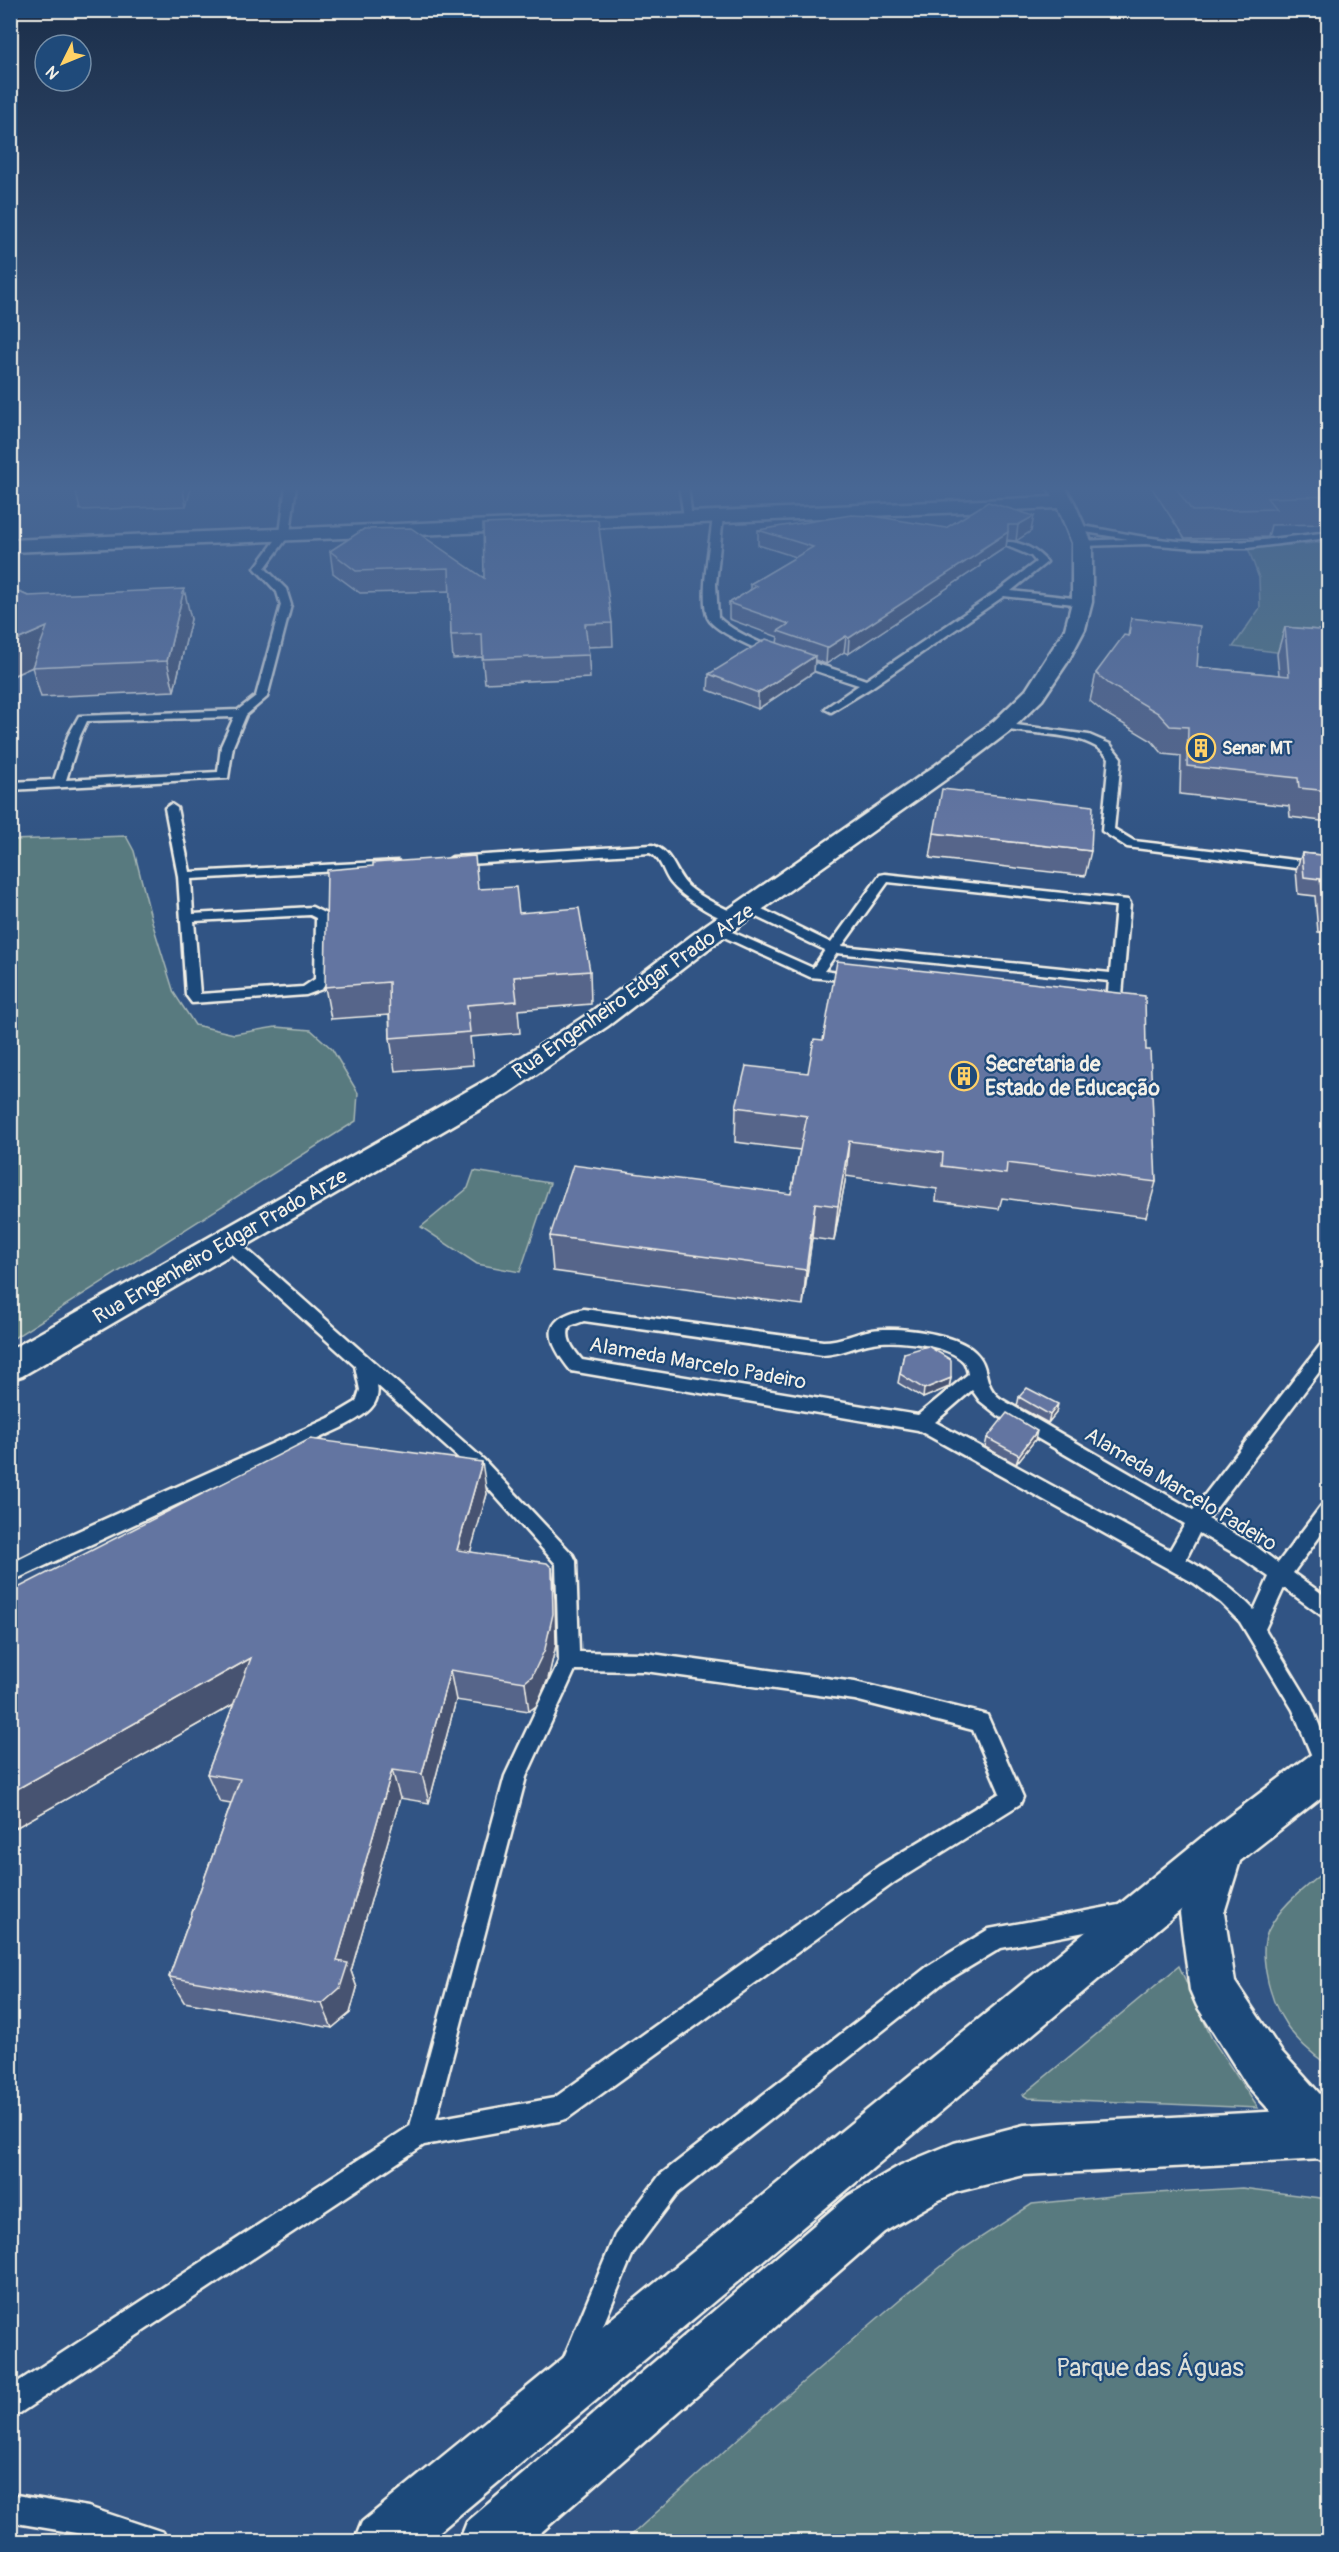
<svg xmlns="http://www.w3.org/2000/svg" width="1339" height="2552" font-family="Pangolin,sans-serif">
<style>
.green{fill:#597a7f;stroke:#a6b6b4;stroke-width:1.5}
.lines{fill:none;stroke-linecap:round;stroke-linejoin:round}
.service-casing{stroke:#f4f1e8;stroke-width:5}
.minor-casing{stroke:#f4f1e8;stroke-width:5}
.tertiary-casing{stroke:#f4f1e8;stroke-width:5}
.primary-casing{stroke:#f4f1e8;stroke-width:5}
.service{fill:#1f4a7a;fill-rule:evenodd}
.minor{fill:#1f4a7a;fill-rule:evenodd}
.tertiary{fill:#1f4a7a;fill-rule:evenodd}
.primary{fill:#1f4a7a;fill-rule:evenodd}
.wall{fill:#56658a;stroke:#f4f1e8;stroke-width:1.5}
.shaded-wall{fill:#465271;stroke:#f4f1e8;stroke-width:1.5}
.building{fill:#6475a1;stroke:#f4f1e8;stroke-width:1.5}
.labels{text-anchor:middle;stroke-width:4.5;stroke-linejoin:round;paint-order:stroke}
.far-poi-label{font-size:18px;font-weight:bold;fill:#f4f1e8;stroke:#1f4a7a;text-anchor:start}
.street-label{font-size:21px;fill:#f4f1e8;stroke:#1f4a7a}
.poi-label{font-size:21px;font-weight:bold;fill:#f4f1e8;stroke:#1f4a7a;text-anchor:start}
.near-park-label{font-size:26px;fill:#dddfd8;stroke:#1f4a7a}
</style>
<rect width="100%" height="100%" fill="#315484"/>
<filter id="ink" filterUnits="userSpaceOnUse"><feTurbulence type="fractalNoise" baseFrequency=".0167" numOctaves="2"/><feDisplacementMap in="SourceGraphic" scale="12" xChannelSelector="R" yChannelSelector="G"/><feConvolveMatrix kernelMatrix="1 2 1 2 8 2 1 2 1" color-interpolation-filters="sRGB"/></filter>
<g filter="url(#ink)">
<g class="green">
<polygon points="1328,542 1328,658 1233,647 1260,608 1259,578 1248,548"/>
<polygon points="126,836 134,851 153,925 174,993 195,1025 234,1034 276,1027 311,1030 332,1049 358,1093 356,1121 11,1340 11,840"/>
<polygon points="474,1171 550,1183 520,1272 477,1264 421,1227 468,1188"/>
<path d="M1328,1868V2065C1293,2041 1273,2014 1266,1972C1264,1959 1262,1944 1268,1931C1281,1904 1306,1887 1328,1868Z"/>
<polygon points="1179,1966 1212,2039 1258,2108 1028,2098 1023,2095"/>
<polygon points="1242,2188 1328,2199 1328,2541 625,2541 762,2417 899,2300 963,2249 1032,2204 1122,2195"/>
</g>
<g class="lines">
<g class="service-casing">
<g id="service">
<path d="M286,485H296L290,534L265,568L286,589L291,605L267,697L246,715L233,746L228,778L10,790V782L54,780L68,736L79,716L238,710L256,696L281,605L277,592L255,568L280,534ZM234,717L221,746L218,772L66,780L80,736L87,721Z"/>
<polygon points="679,485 688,486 692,519 684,517"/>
<path d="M718,513L723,516L716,584L718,617C744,644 829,667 866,680L998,591L1036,562L1031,556L1007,546V542C1021,541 1038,551 1047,562L1011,591L1082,599L1087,602L1082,605L1004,596L872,687L831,712L825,709L827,707L859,685C831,676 718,641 708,618C699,598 711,539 713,516Z"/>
<path d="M1076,525C1116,531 1155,541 1195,542C1240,544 1283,538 1328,532V538L1247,548H1194L1146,544L1082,546L1079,545V541L1128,539L1073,530V526Z"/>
<path d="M1002,723L1089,735L1110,744L1121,758L1114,829L1134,841L1328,864V872L1127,847L1102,831L1109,758C1088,730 1031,736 998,728L996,726Z"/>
<path d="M171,804L177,808L190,872L398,861L400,864L398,867L394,868L191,879L193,914L312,907L330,916L329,979L322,989L306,995L192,1003L186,995L178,876L165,808ZM310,915L316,918L315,979L303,987L200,994L194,921Z"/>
<path d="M652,845C673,851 674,873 689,887C703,899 722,907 739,915L741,918L739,921C723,925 681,896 671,883C663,873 662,859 650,853L452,865L446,861L452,857Z"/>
<path d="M885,874L1128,900L1130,903L1121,1007L1114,1011L1103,1009L1101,1006L1107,1002L1109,981L837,953L824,971L860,976L862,979L860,982L810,977L709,930L716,926L721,927L813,968L825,950L744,911L742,908L744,905H754L831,943L880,875ZM888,882L1116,906L1110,973L842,946Z"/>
<path d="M227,1235L233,1237L483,1459L573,1555L576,1561L579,1652L645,1653L855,1682L980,1713L987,1715L1023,1797L1020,1804L895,1882L568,2118L559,2121L424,2145L20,2413L10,2416V2387L410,2126L505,1776L559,1661L556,1564L471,1469L377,1385C382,1409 358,1418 341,1428L10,1582V1564L56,1541L329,1418L356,1402L360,1390L355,1366L221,1245L219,1241L221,1237ZM575,1670L645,1671L855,1700L973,1730L1000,1793L879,1866L554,2098L436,2119L526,1777Z"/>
<path d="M584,1309L823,1341C841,1341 855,1333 872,1330C897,1326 957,1333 975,1352C991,1367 981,1384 1001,1399L1193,1510L1322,1343L1328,1342V1360L1208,1519L1253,1544L1278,1563L1321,1506L1328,1503V1525L1293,1573L1328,1598V1617L1321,1615L1284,1588L1265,1629L1311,1705L1328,1747V1778L1320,1776L1293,1710L1240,1622L1221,1603L1194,1583L918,1430L571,1371C547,1341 539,1319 584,1309ZM584,1321L823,1355C842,1354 855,1346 873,1343C894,1339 947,1344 963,1361C966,1364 967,1369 968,1374L918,1415L582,1360C574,1350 564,1339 570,1326ZM972,1390L980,1401L999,1416L1185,1524L1170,1550L935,1422ZM1199,1533L1239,1556L1269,1577L1254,1610C1234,1589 1211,1573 1186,1559Z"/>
<polygon points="1124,1904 1132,1907 1135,1915 1132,1923 1001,1948 943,1983 678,2193 633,2253 584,2371 575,2375 566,2371 562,2362 615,2235 660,2175 927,1967 989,1929"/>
<polygon points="10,2494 88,2507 163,2532 167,2542 108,2542 88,2535 10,2522"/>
</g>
</g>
<g class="minor-casing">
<polygon id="minor" points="1046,485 1064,485 1074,502 1092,543 1092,602 1085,629 1067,663 1042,700 1010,731 952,775 725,936 608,1026 510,1092 22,1376 10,1380 10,1350 490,1078 588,1014 707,924 936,765 994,721 1026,690 1065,629 1072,602 1072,543 1058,508 10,552 10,540 1053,497"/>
</g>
<g class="tertiary-casing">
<g id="tertiary">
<polygon points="1222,1827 1237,1833 1244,1848 1237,1863 427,2542 354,2542 362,2522 1207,1833"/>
<polygon points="1322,2109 1328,2112 1328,2156 1322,2159 1024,2175 956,2192 937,2201 884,2232 530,2542 459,2542 467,2522 848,2196 901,2165 954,2143 1024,2125"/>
</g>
</g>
<g class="primary-casing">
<polygon id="primary" points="1328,1747 1328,1792 1240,1861 1224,1913 1235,1982 1281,2051 1328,2103 1328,2164 1311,2156 1247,2085 1197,2006 1190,1990 1180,1913 1207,1833 1313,1753"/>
</g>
<use href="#service" class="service"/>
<use href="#minor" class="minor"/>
<use href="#tertiary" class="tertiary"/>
<use href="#primary" class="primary"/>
</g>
<g class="wall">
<polygon points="10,485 22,485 17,497 10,497"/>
<polygon points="76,485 192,485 186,506 80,510 75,488"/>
<polygon points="1150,485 1329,485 1329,524 1271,525 1268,537 1185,539"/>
<polygon points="988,502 1031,531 1016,541 1007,540 1006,547 980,564 980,566 848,654 844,652 826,664 815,660 814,672 758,709 708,690 709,674 777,643 778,637 729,619 729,603 750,591 750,584 796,557 758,545 758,530 946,528"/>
<polygon points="364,529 484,578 612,623 613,646 588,647 590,678 485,683 482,657 453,659 451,635 450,591 360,593 333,573 330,551"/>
<polygon points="10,588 28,596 191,619 174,691 41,697 32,667 10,677"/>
<polygon points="1131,618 1197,667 1279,675 1277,654 1285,627 1329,631 1329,822 1290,817 1289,806 1180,794 1181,756 1163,754 1152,741 1103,712 1090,701 1096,673 1128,636"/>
<polygon points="934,833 1091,851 1085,876 930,858"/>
<polygon points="1302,853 1329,856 1329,933 1318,932 1315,896 1298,894 1296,870"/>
<polygon points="478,889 519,913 590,971 591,1004 518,1010 520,1033 470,1037 473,1065 395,1071 390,1038 389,1015 331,1019 325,987"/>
<polygon points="823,1040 1146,1050 1156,1182 1146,1217 1002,1198 999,1209 936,1201 937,1189 846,1176 834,1241 812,1238 803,1305 553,1271 550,1236 791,1194 800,1150 735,1142 736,1107 808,1073"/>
<polygon points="904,1353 951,1378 949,1387 923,1398 898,1383"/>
<polygon points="1019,1397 1056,1413 1048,1423 1017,1406"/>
<polygon points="987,1438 1035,1440 1016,1464 985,1447"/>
<polygon points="487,1494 470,1552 552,1568 555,1599 556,1645 548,1679 536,1706 529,1711 456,1700 429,1803 400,1798 351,1971 357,1988 350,2013 332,2028 184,2002 169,1977 231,1804 220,1802 207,1774 234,1704 10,1831 10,1592"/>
</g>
<g class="shaded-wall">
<polygon points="13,485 22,485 17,497"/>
<polygon points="182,485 192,485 186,506"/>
<polygon points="1034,516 1031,531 1016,541 1018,525"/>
<polygon points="1008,532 1006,547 980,564 980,566 848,654 849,638"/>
<polygon points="184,589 191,619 174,691 167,661"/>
<polygon points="47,627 55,657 10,677 10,643"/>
<polygon points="846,636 844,652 826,664 827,648"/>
<polygon points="815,656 814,672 758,709 758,693"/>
<polygon points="849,1141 846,1176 834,1241 838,1206"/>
<polygon points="815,1203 812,1238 803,1305 806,1270"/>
<polygon points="951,1378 949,1387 923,1398 924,1389"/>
<polygon points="1058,1404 1056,1413 1048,1423 1050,1415"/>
<polygon points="1037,1431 1035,1440 1016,1464 1019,1455"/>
<polygon points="482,1462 487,1494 462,1581 457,1550"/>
<polygon points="552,1568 555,1599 556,1645 548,1679 536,1706 529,1711 525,1682"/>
<polygon points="251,1658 262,1688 10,1831 10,1793"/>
<polygon points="450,1670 456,1700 429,1803 422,1774"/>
<polygon points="392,1770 400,1798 351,1971 357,1988 350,2013 332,2028 322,2004 337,1961"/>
</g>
<g class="building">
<polygon points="76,485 158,485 75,488"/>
<polygon points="1174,485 1329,485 1329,496 1267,498 1276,509 1192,511"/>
<polygon points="988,502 1034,516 1018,525 1008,525 1008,532 980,550 982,551 849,638 846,636 827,648 778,631 789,624 729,603 757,586 750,584 813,547 758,530 851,515 873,516 946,528"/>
<polygon points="598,520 612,623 585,624 589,655 483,659 482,634 451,635 449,568 356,571 330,551 364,529 411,528 484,578 483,524"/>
<polygon points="10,588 28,596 184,589 167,661 32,667 47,627 10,643"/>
<polygon points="1131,618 1200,626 1197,667 1289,676 1285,627 1329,631 1329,791 1299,788 1298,778 1187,766 1188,727 1170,726 1158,713 1109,684 1096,673 1124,635 1129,636"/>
<polygon points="766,639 815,656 758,693 709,674"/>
<polygon points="942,789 1093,806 1091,851 934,833"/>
<polygon points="1302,853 1329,856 1329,915 1324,915 1320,879 1304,877"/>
<polygon points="475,856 478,889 516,887 519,913 579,908 590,971 514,977 517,1001 467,1005 470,1032 390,1038 389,982 325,987 327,870 373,866 373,863"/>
<polygon points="837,961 1145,996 1146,1050 1150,1050 1156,1182 1007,1163 1006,1174 942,1166 943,1153 849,1141 838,1206 815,1203 806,1270 550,1236 573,1165 791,1194 807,1116 736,1107 746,1066 808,1073 814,1039 823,1040"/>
<polygon points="928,1346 951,1360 951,1378 924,1389 900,1374 904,1353"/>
<polygon points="1027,1388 1058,1404 1050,1415 1019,1397"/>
<polygon points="1007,1413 1037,1431 1019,1455 987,1438"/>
<polygon points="310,1439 482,1462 457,1550 547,1563 552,1568 553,1614 545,1649 532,1676 525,1682 450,1670 422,1774 392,1770 337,1961 348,1963 340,1988 322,2004 169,1977 240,1779 207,1774 251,1658 10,1793 10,1592"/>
</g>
</g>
<linearGradient id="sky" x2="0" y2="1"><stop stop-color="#1b2e49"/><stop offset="0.58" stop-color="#486794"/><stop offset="1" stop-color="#486794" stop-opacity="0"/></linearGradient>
<rect width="1339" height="842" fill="url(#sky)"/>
<defs>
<g id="building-ring" transform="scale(1.5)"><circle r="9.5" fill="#1f4a7a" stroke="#ffd166" stroke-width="1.5"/><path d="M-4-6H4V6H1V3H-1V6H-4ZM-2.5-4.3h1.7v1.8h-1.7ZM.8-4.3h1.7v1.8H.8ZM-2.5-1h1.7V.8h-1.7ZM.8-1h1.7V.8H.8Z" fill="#ffd166"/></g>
</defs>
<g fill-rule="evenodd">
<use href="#building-ring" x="1201" y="748"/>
<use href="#building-ring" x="964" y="1076"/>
</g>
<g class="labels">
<g class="far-poi-label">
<text x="1222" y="754">Senar MT</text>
</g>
<g class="street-label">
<text transform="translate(633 991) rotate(-35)" y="7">Rua Engenheiro Edgar Prado Arze</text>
<text transform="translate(220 1246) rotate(-30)" y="7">Rua Engenheiro Edgar Prado Arze</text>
<text transform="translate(698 1363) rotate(10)" y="7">Alameda Marcelo Padeiro</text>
<text transform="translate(1181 1489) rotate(31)" y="7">Alameda Marcelo Padeiro</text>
</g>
<g class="poi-label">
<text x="985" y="1071">Secretaria de<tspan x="985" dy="24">Estado de Educação</tspan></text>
</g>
<g class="near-park-label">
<text x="1150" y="2376">Parque das Águas</text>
</g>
</g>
<rect width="1339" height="2552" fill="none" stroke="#1f4a7a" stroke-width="36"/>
<rect x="18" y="18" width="1303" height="2516" fill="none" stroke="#f4f1e8" stroke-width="2" filter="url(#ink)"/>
<g transform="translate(63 63) rotate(227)"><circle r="28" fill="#1f4a7a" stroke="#748da6" stroke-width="1.5"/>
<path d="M0-4.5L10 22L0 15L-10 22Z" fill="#ffd166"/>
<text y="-9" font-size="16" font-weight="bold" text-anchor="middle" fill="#f4f1e8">N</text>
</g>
</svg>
